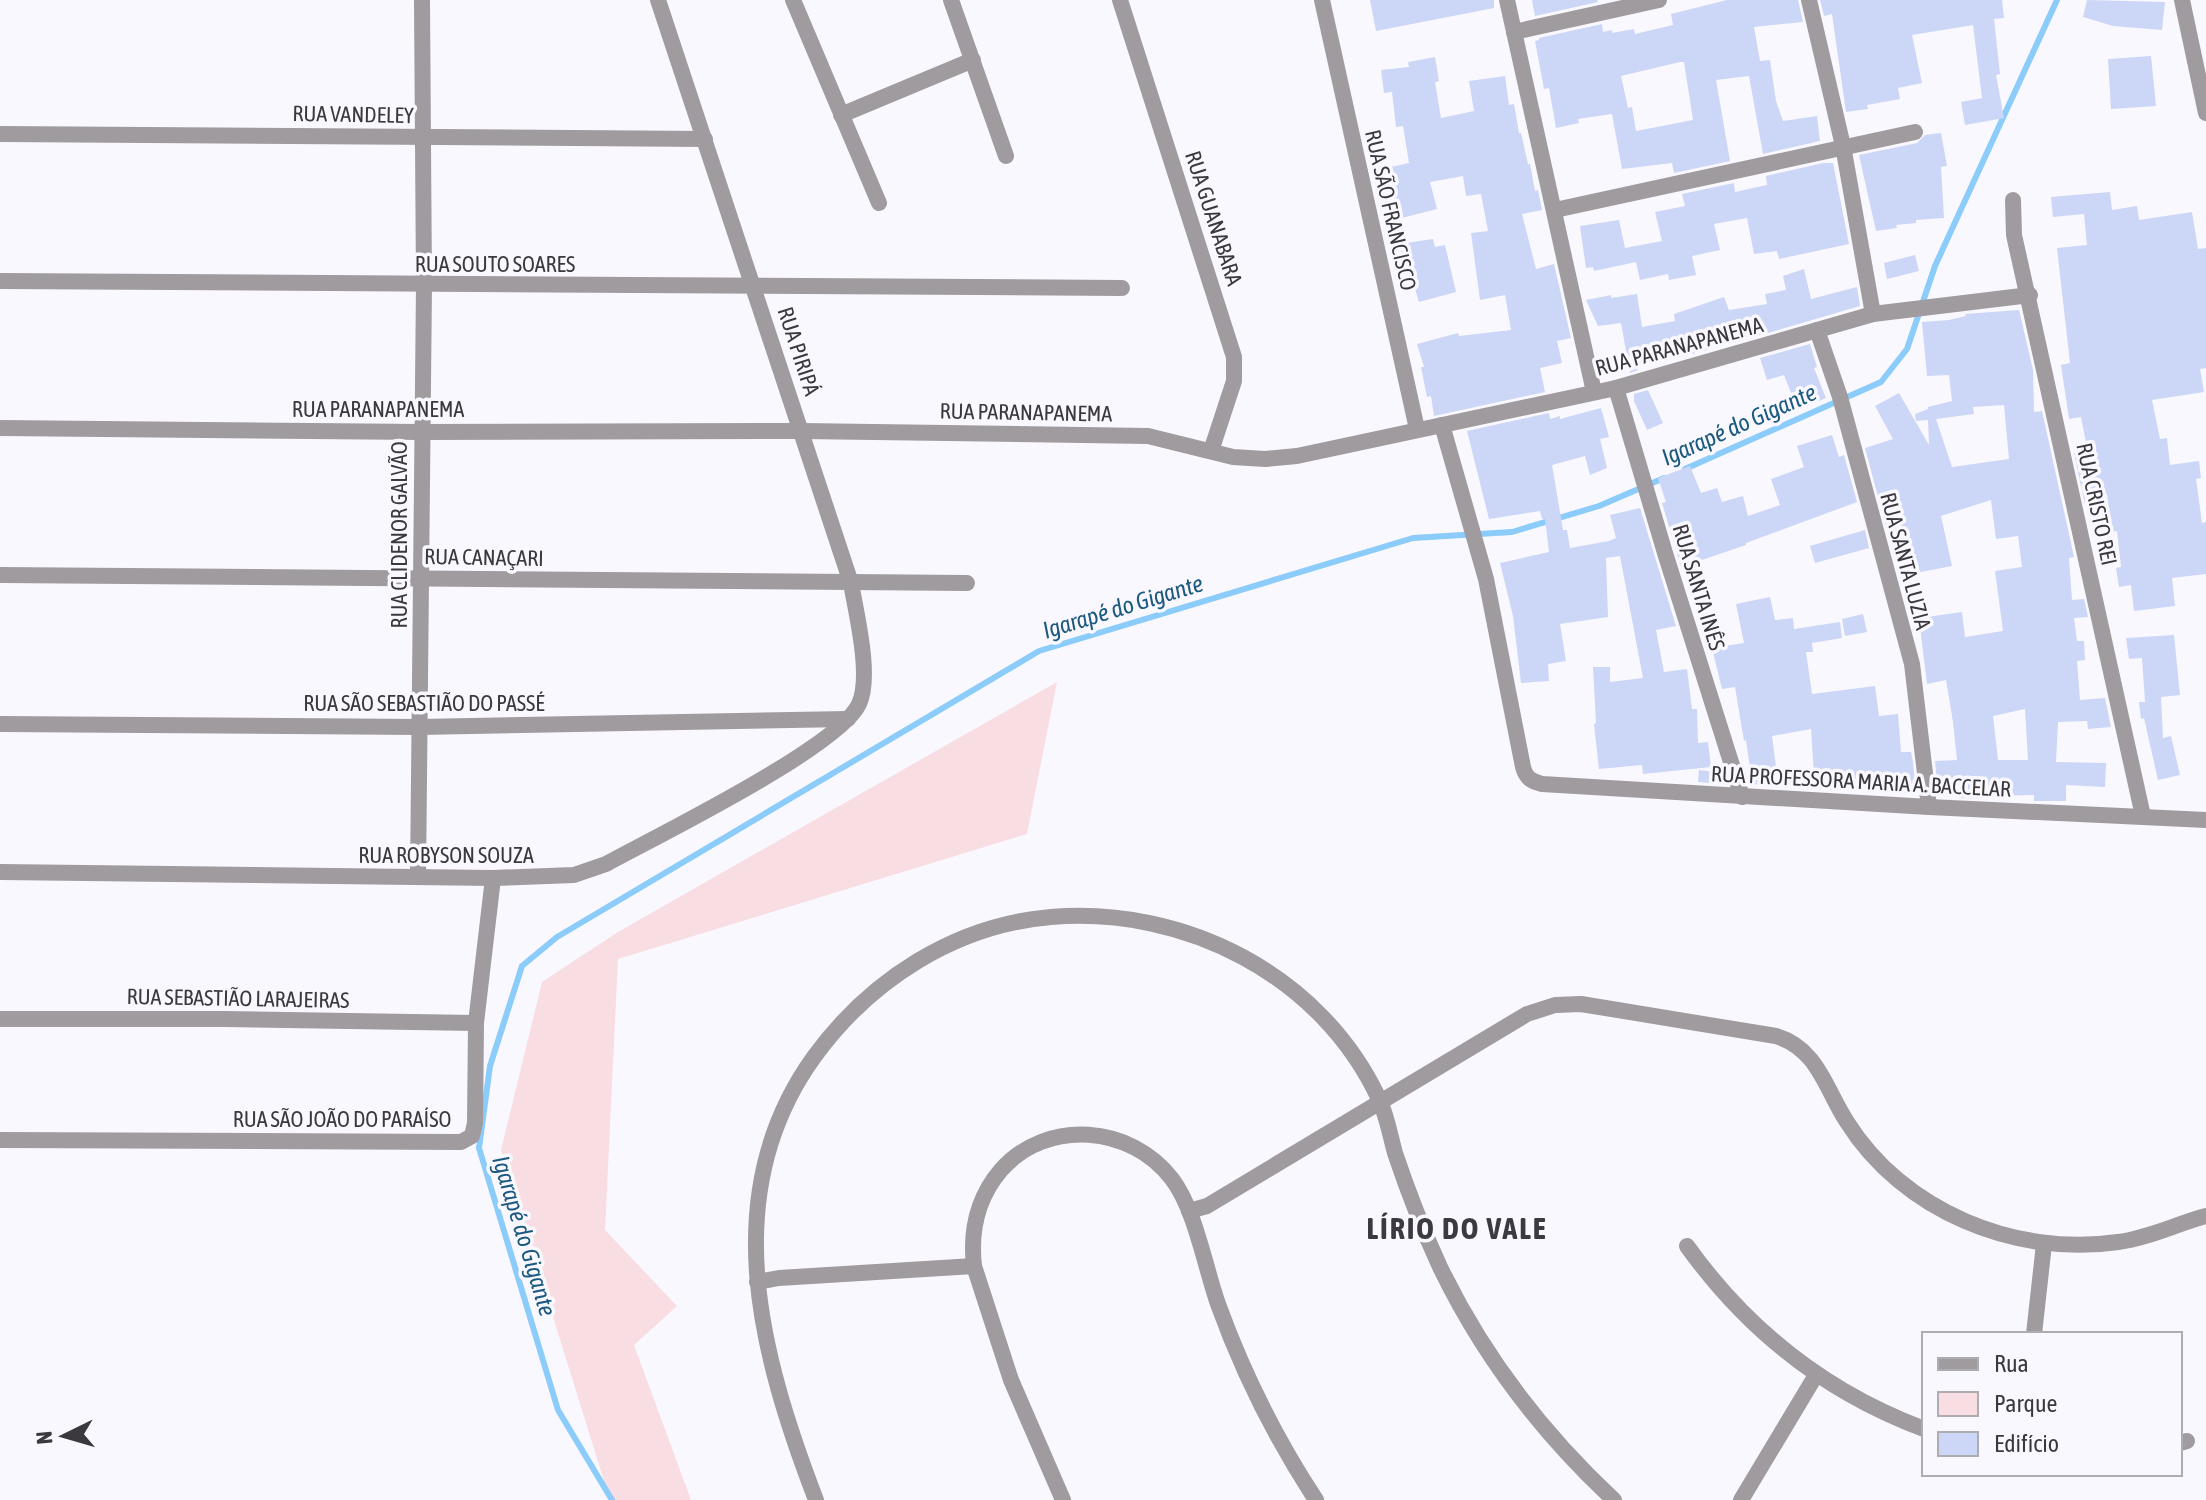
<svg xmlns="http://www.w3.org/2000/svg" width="2206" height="1500" font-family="'Asap Condensed',sans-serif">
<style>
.green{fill:#f8dde2}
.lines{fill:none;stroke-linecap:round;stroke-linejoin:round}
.stream{stroke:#8cccfa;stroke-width:6}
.building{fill:#ccd6f6;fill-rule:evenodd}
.minor{stroke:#9f9b9e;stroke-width:16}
.labels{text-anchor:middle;stroke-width:7;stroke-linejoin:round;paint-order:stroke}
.street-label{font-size:22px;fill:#3b393d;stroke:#faf8ff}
.water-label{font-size:24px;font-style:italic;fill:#1c597f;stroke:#faf8ff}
.district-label{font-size:30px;font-weight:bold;letter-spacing:2px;fill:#3c3942;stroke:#faf8ff}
</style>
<rect width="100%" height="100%" fill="#faf8ff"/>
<polygon class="green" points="1057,682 1027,834 618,959 605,1230 677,1306 634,1345 691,1500 610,1500 501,1150 542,982 618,932"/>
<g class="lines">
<g class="stream">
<polyline points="1685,469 1881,382 1907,349 1935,266 2057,0"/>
<polyline points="612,1500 558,1410 479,1148 490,1066 522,966 557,937 1039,651 1413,538 1512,532 1599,506 1664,478"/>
</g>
</g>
<g class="building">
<polygon points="1370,0 1494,0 1494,8 1376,31"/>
<polygon points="1532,0 1597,0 1598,2 1535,16"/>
<path d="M1727,0H1798L1803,22L1754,27L1760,61L1770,60L1776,101L1783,121L1817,116L1820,141L1763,154L1749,76L1716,80L1730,161L1674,173L1672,163L1622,169L1612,114L1578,119L1579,123L1556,128L1549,88L1544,89L1535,41L1539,40V38L1602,24L1603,32L1612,30V33L1634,29L1635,34L1673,25L1671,14ZM1680,62H1684L1693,120L1636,131L1632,107L1628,108L1621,76Z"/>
<polygon points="1820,0 2002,0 2004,18 1994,19 2000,74 1996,75 2004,118 1965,125 1961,102 1982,98 1973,25 1912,35 1922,83 1898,88 1900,99 1867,105 1868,109 1846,112 1832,14 1824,16"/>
<polygon points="2087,0 2165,2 2162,30 2113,26 2083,17"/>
<polygon points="2151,56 2156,106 2111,109 2108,59"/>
<polygon points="1435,57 1439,81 1435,82 1441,118 1474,111 1469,81 1505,76 1509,105 1514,104 1519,133 1521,133 1528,164 1530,164 1535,191 1538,190 1542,210 1522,214 1536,269 1554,264 1571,338 1557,341 1562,363 1540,368 1545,392 1434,416 1431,396 1427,397 1421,367 1424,367 1417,344 1458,333 1459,336 1511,330 1505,295 1480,300 1471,233 1488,231 1481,194 1466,196 1463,176 1430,182 1437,209 1394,220 1382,169 1409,163 1403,126 1396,127 1392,92 1384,93 1381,70 1409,67 1408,62"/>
<polygon points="1941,133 1947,166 1941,167 1944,218 1916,220 1916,223 1896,225 1897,228 1876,231 1859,155 1917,143 1925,135"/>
<polygon points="1823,163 1833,163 1849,244 1779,259 1777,251 1754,254 1747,218 1714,224 1720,250 1692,256 1696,275 1669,280 1668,274 1640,280 1636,262 1594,271 1593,267 1586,268 1580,226 1619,220 1625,248 1662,241 1655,212 1685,206 1682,194 1734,183 1735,192 1767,185 1766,176"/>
<polygon points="2110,192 2112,210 2137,206 2139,220 2192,212 2198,249 2206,248 2206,368 2200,369 2204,392 2152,400 2160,439 2167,438 2170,465 2199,461 2201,478 2196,479 2202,523 2206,522 2206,574 2172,578 2175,606 2134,611 2131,585 2119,587 2116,568 2121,567 2117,531 2112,532 2107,494 2085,496 2085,505 2074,453 2088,452 2081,417 2069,419 2061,365 2070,363 2057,248 2087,245 2084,214 2053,217 2051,197"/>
<polygon points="1433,239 1435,247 1445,245 1456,292 1419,302 1413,282 1409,283 1400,244"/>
<polygon points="1915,255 1919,271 1887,279 1884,263"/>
<polygon points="1804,269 1811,299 1857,287 1860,306 1754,337 1741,337 1739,327 1709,338 1710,342 1707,343 1710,349 1688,355 1685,346 1645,354 1647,365 1637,367 1638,370 1630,373 1621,323 1598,326 1586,300 1611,295 1611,298 1637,294 1642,327 1675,321 1674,314 1724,297 1729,310 1767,304 1765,294 1786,290 1783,276"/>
<path d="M2019,310L2033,370L2034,412L2042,411L2074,557L2069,558L2072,600L2084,599L2088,617L2074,618L2077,641H2084L2085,660L2077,661L2080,700L2105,698L2111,727L2088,729L2087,721L2058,722L2056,762L2106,763L2105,787L2066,785V801H2034V795L1987,796V799L1961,798V781L1937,782L1935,761L1957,760L1953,722L1946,680L1927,684L1919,618L1962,612L1965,637L2003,631L1995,571L2022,567L2018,536L1996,539L1991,500L1941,516L1952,566L1900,576L1893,541L1890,542L1865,448L1893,439L1875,406L1899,393L1929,445L1928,420L1916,421L1915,414L1928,409V407L1952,401L1949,375L1927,376L1922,322L1949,320L1966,316L1965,314ZM2004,405L2009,459L1952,467L1936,419L1974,414L1973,407ZM2025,709L2028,760H1998L1993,716Z"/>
<polygon points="1810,344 1817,367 1814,368 1826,398 1798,410 1784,375 1767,380 1760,358"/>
<polygon points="1648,390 1663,423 1647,430 1634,401 1634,394"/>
<polygon points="1601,408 1609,437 1600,439 1607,468 1590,475 1585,456 1552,465 1563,530 1567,530 1570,548 1609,541 1616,538 1610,515 1640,508 1676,626 1656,630 1664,672 1687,669 1692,709 1697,709 1698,743 1708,742 1711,767 1643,774 1642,765 1599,769 1594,724 1596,723 1593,667 1610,667 1610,682 1643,678 1620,556 1606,558 1608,617 1560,624 1566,661 1548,664 1549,681 1521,683 1513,616 1500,563 1549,552 1545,519 1542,519 1540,511 1489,519 1467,431 1549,413 1550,419 1560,416 1560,419"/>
<polygon points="1832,435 1839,457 1844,455 1857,502 1746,543 1746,545 1681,567 1662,503 1666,502 1658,478 1690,466 1701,493 1717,488 1722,502 1743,496 1748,516 1780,505 1771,479 1804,467 1797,446"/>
<polygon points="1865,530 1869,548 1815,563 1810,546"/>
<polygon points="1770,597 1775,620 1793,618 1794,629 1840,622 1842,638 1812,643 1813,652 1806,652 1812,694 1875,686 1879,716 1898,714 1901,752 1911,752 1913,762 1915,783 1912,783 1912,793 1883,793 1883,778 1836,781 1837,790 1815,789 1811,729 1772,736 1778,782 1750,785 1747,775 1751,775 1746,740 1744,741 1735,687 1722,689 1712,648 1744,643 1736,604"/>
<polygon points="1863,614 1867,632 1845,636 1842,619"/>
<polygon points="2174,635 2180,695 2161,697 2163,738 2171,736 2180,775 2158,780 2144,718 2141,719 2139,702 2145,702 2142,658 2129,659 2126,638"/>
<polygon points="1699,770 1723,773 1726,784 1698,782"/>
</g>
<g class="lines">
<g class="minor">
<polyline points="793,0 879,203"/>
<polyline points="951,0 1006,156"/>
<polyline points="1120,0 1234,357 1234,381 1211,451"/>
<polyline points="1322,0 1417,429"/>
<polyline points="1507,0 1594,392"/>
<polyline points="1809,0 1843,146 1873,314"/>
<polyline points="2182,0 2206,113"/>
<polyline points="1514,32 1659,0"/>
<polyline points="841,115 973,60"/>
<polyline points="0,134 705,139"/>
<polyline points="2013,200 2014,235 2143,816"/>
<polyline points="1555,210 1915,132"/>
<polyline points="0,281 1122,288"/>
<polyline points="1817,330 1840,397 1912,664 1929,807"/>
<polyline points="1616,388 1665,553 1742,797"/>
<path d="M1442,425L1486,579L1523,767C1526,778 1531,781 1542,784L1929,807L2206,820"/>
<polyline points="0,428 421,432 802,431 1148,436 1233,457 1265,459 1297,456 1616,388 1873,314 2030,295"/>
<polyline points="0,575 967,583"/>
<polyline points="0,724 419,727 848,719"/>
<path d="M0,872L493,878L574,875L606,864C655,837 839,747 859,704C872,676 856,613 851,583L658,0"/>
<polyline points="418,877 424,285 422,0"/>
<polyline points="0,1019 223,1019 476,1023"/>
<polyline points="0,1140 461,1142 472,1136 475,1123 476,1023 493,878"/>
<path d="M1189,1211L1207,1206L1527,1014L1555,1005L1581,1004L1776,1036C1818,1049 1825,1088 1847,1122C1903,1211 2015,1257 2118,1242C2149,1238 2176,1224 2206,1216"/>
<path d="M1687,1246C1748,1331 1825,1392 1924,1429"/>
<polyline points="757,1282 779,1278 974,1266"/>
<polyline points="2034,1334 2044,1244"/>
<polyline points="2180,1443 2187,1441"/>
<path d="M816,1500C761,1356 715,1194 814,1057C870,980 955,925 1051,917C1185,906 1321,975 1379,1099C1387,1116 1390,1135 1395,1153C1408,1192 1423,1230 1440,1267C1482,1354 1543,1434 1614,1500"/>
<path d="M1063,1500L1011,1380L974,1266C970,1230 977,1198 1001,1170C1047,1118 1131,1125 1172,1179C1195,1209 1205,1267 1218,1304C1243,1373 1276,1439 1316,1500"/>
<polyline points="1741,1500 1816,1375"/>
</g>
</g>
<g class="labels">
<g class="street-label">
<text transform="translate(353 114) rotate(1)" y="8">RUA VANDELEY</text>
<text transform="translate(1391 210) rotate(77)" y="8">RUA SÃO FRANCISCO</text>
<text transform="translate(1214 218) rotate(72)" y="8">RUA GUANABARA</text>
<text x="495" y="272">RUA SOUTO SOARES</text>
<text transform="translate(1679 346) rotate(-15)" y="8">RUA PARANAPANEMA</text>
<text transform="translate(799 351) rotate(72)" y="8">RUA PIRIPÁ</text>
<text x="378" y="417">RUA PARANAPANEMA</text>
<text transform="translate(1026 412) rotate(1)" y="8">RUA PARANAPANEMA</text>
<text transform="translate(2097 504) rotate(78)" y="8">RUA CRISTO REI</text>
<text transform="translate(399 535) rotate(-90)" y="8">RUA CLIDENOR GALVÃO</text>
<text transform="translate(484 557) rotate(1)" y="8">RUA CANAÇARI</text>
<text transform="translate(1906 561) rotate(75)" y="8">RUA SANTA LUZIA</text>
<text transform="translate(1699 587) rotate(73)" y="8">RUA SANTA INÊS</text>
<text x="424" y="711">RUA SÃO SEBASTIÃO DO PASSÉ</text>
<text transform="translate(1861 781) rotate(3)" y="8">RUA PROFESSORA MARIA A. BACCELAR</text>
<text x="446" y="863">RUA ROBYSON SOUZA</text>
<text transform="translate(238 998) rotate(1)" y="8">RUA SEBASTIÃO LARAJEIRAS</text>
<text x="342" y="1127">RUA SÃO JOÃO DO PARAÍSO</text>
</g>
<g class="water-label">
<text transform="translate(1739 425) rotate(-24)" y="8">Igarapé do Gigante</text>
<text transform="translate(1123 607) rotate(-17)" y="8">Igarapé do Gigante</text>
<text transform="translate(524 1236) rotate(73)" y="8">Igarapé do Gigante</text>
</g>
<g class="district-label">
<text x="1457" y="1239">LÍRIO DO VALE</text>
</g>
</g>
<rect x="1922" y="1332" width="260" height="144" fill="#faf8ff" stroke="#aeacb1" stroke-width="2"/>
<rect x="1938" y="1358" width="40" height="12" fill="#9f9b9e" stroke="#aeacb1" stroke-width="2"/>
<text x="1994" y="1372" font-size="24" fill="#3b393d">Rua</text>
<rect x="1938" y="1392" width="40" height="24" fill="#f8dde2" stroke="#aeacb1" stroke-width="2"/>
<text x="1994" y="1412" font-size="24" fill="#3b393d">Parque</text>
<rect x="1938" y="1432" width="40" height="24" fill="#ccd6f6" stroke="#aeacb1" stroke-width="2"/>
<text x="1994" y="1452" font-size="24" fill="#3b393d">Edifício</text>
<g transform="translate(64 1436) rotate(265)" stroke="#faf8ff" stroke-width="6" paint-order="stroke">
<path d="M0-6L14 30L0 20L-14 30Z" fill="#3b393d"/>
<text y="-12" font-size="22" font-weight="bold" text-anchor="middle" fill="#3b393d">N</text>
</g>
</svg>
